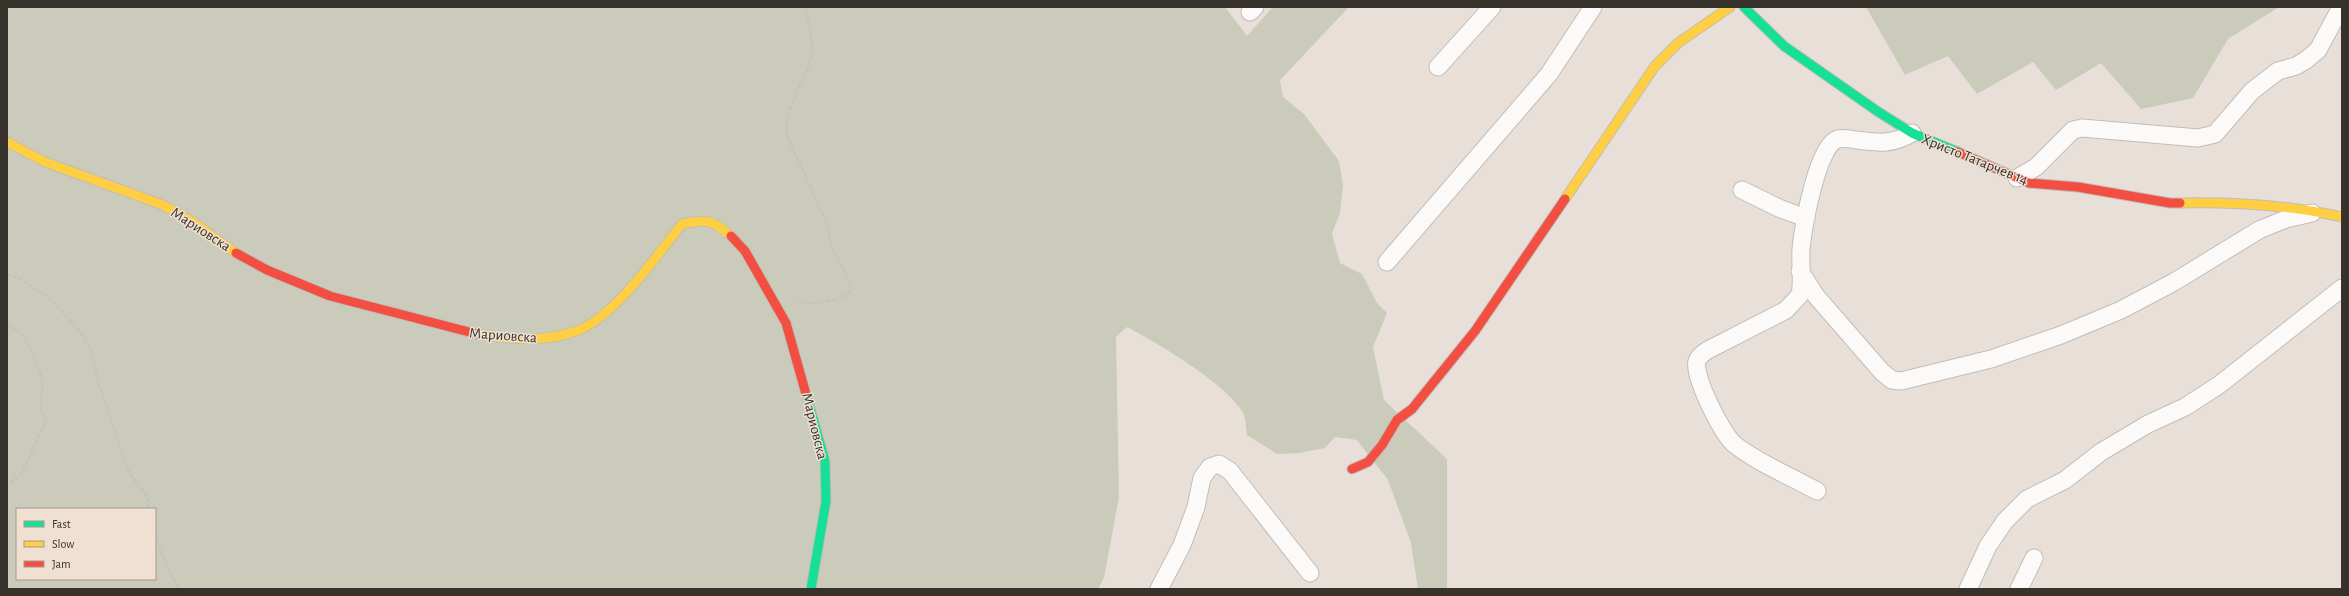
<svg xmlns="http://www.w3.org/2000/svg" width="2349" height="596" font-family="'Alegreya Sans',sans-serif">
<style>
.green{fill:#cacbba;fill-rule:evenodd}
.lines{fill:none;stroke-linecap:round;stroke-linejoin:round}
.street-casing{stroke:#c3bcb6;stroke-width:19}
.fast-casing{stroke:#c3bcb6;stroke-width:11}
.slow-casing{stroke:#c3bcb6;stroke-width:11}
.jam-casing{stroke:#c3bcb6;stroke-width:11}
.path{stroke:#c5c2c0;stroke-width:2.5;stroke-dasharray:4 2;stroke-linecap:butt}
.street{stroke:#fcfaf9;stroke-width:17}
.fast{stroke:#16e098;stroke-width:9}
.slow{stroke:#ffcf43;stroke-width:9}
.jam{stroke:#f24e42;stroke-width:9}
.labels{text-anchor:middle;stroke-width:3;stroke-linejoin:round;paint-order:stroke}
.street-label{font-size:15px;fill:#38322d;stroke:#efe0d1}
</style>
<rect width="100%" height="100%" fill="#e8e0d8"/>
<g class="green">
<path d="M7,7H1225L1247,36L1273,7H1349L1280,80L1283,97L1304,114L1339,161L1343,185L1340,213L1332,234L1340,263L1362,274L1377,303L1387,313L1373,347L1384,400L1447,459V589H1418L1411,543L1388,480L1357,440L1335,437L1325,448L1299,453L1277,454L1247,435C1246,428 1246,417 1242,411C1221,380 1160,345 1127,327L1116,337L1119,497L1104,578L1098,589H7ZM17,509H155V579H17Z"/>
<polygon points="1866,7 2279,7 2228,39 2193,98 2141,109 2101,63 2056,90 2033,62 1977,94 1948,56 1905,75"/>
</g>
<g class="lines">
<g class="street-casing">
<g id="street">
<polyline points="1250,12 1255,7"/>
<polyline points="1438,67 1492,7"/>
<polyline points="2017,178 2036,167 2073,130 2082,128 2198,138 2215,134 2252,91 2278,71 2296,66 2306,60 2318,50 2341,7"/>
<polyline points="1742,190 1781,209 1806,218"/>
<polyline points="1387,262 1549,74 1593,7"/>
<polyline points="1800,271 1816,296 1882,372 1892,380 1901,381 1991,359 2061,335 2121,310 2174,282 2259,230 2286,219 2312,213"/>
<path d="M1817,491C1792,477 1756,462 1734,444C1722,433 1693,377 1697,361C1699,356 1703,353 1708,350L1786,310L1800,295C1803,280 1800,264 1801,249C1803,229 1817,144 1838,139C1844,138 1851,139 1856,140C1879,143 1892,145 1912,133"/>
<polyline points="1159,589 1182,545 1196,507 1202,478 1210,467 1219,464 1230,471 1310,573"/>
<polyline points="1968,589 1988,546 2005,521 2027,499 2065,480 2101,452 2148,424 2185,407 2219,385 2342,288"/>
<polyline points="2019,589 2034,558"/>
</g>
</g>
<g class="fast-casing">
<g id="fast">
<polyline points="1744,7 1784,46 1877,111 1912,133 1958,152"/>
<polyline points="806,394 825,461 826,501 811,589"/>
</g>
</g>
<g class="slow-casing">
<g id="slow">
<polyline points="7,142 45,162 163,205 193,222 236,253"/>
<polyline points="1565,199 1655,66 1678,43 1730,7"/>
<path d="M2180,203C2235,202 2289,205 2342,217"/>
<path d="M477,334C510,339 547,343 579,330C617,314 656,256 682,224C706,219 712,219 731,236"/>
</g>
</g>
<g class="jam-casing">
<g id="jam">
<polyline points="1958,152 2029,183 2078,187 2170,203 2180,203"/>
<polyline points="731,236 745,251 786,323 806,394"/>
<polyline points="236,253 267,270 330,296 477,334"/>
<polyline points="1352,469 1368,462 1382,445 1397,420 1412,409 1475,331 1565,199"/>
</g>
</g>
<g class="path">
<polyline points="7,275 17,277 52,300 80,331 92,352 97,378 129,473 147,496 149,509"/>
<path d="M796,304C813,302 840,304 851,290L847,276L831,246L826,221L787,136C783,109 803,86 810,61C815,43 809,24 804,7"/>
<polyline points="7,324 22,334 31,350 43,381 40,406 46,421 22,473 7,485"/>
<polyline points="155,535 169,572 181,589"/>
</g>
<use href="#street" class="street"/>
<use href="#fast" class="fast"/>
<use href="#slow" class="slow"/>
<use href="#jam" class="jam"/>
</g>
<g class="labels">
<g class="street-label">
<text transform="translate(1975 159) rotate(22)" y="5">Христо Татарчев 14</text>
<text transform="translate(201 229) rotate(33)" y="5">Мариовска</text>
<text transform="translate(503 335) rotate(4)" y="5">Мариовска</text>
<text transform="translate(815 426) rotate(76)" y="5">Мариовска</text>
</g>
</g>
<rect width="2349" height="596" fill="none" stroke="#38322d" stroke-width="16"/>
<rect x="16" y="508" width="140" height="72" fill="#efe0d1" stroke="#a69a8f"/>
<rect x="24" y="521" width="20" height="6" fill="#16e098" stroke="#a69a8f"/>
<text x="52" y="528" font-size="12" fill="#38322d">Fast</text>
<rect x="24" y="541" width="20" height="6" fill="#ffcf43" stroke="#a69a8f"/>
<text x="52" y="548" font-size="12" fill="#38322d">Slow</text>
<rect x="24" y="561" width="20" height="6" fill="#f24e42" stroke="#a69a8f"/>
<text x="52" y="568" font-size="12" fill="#38322d">Jam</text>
</svg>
